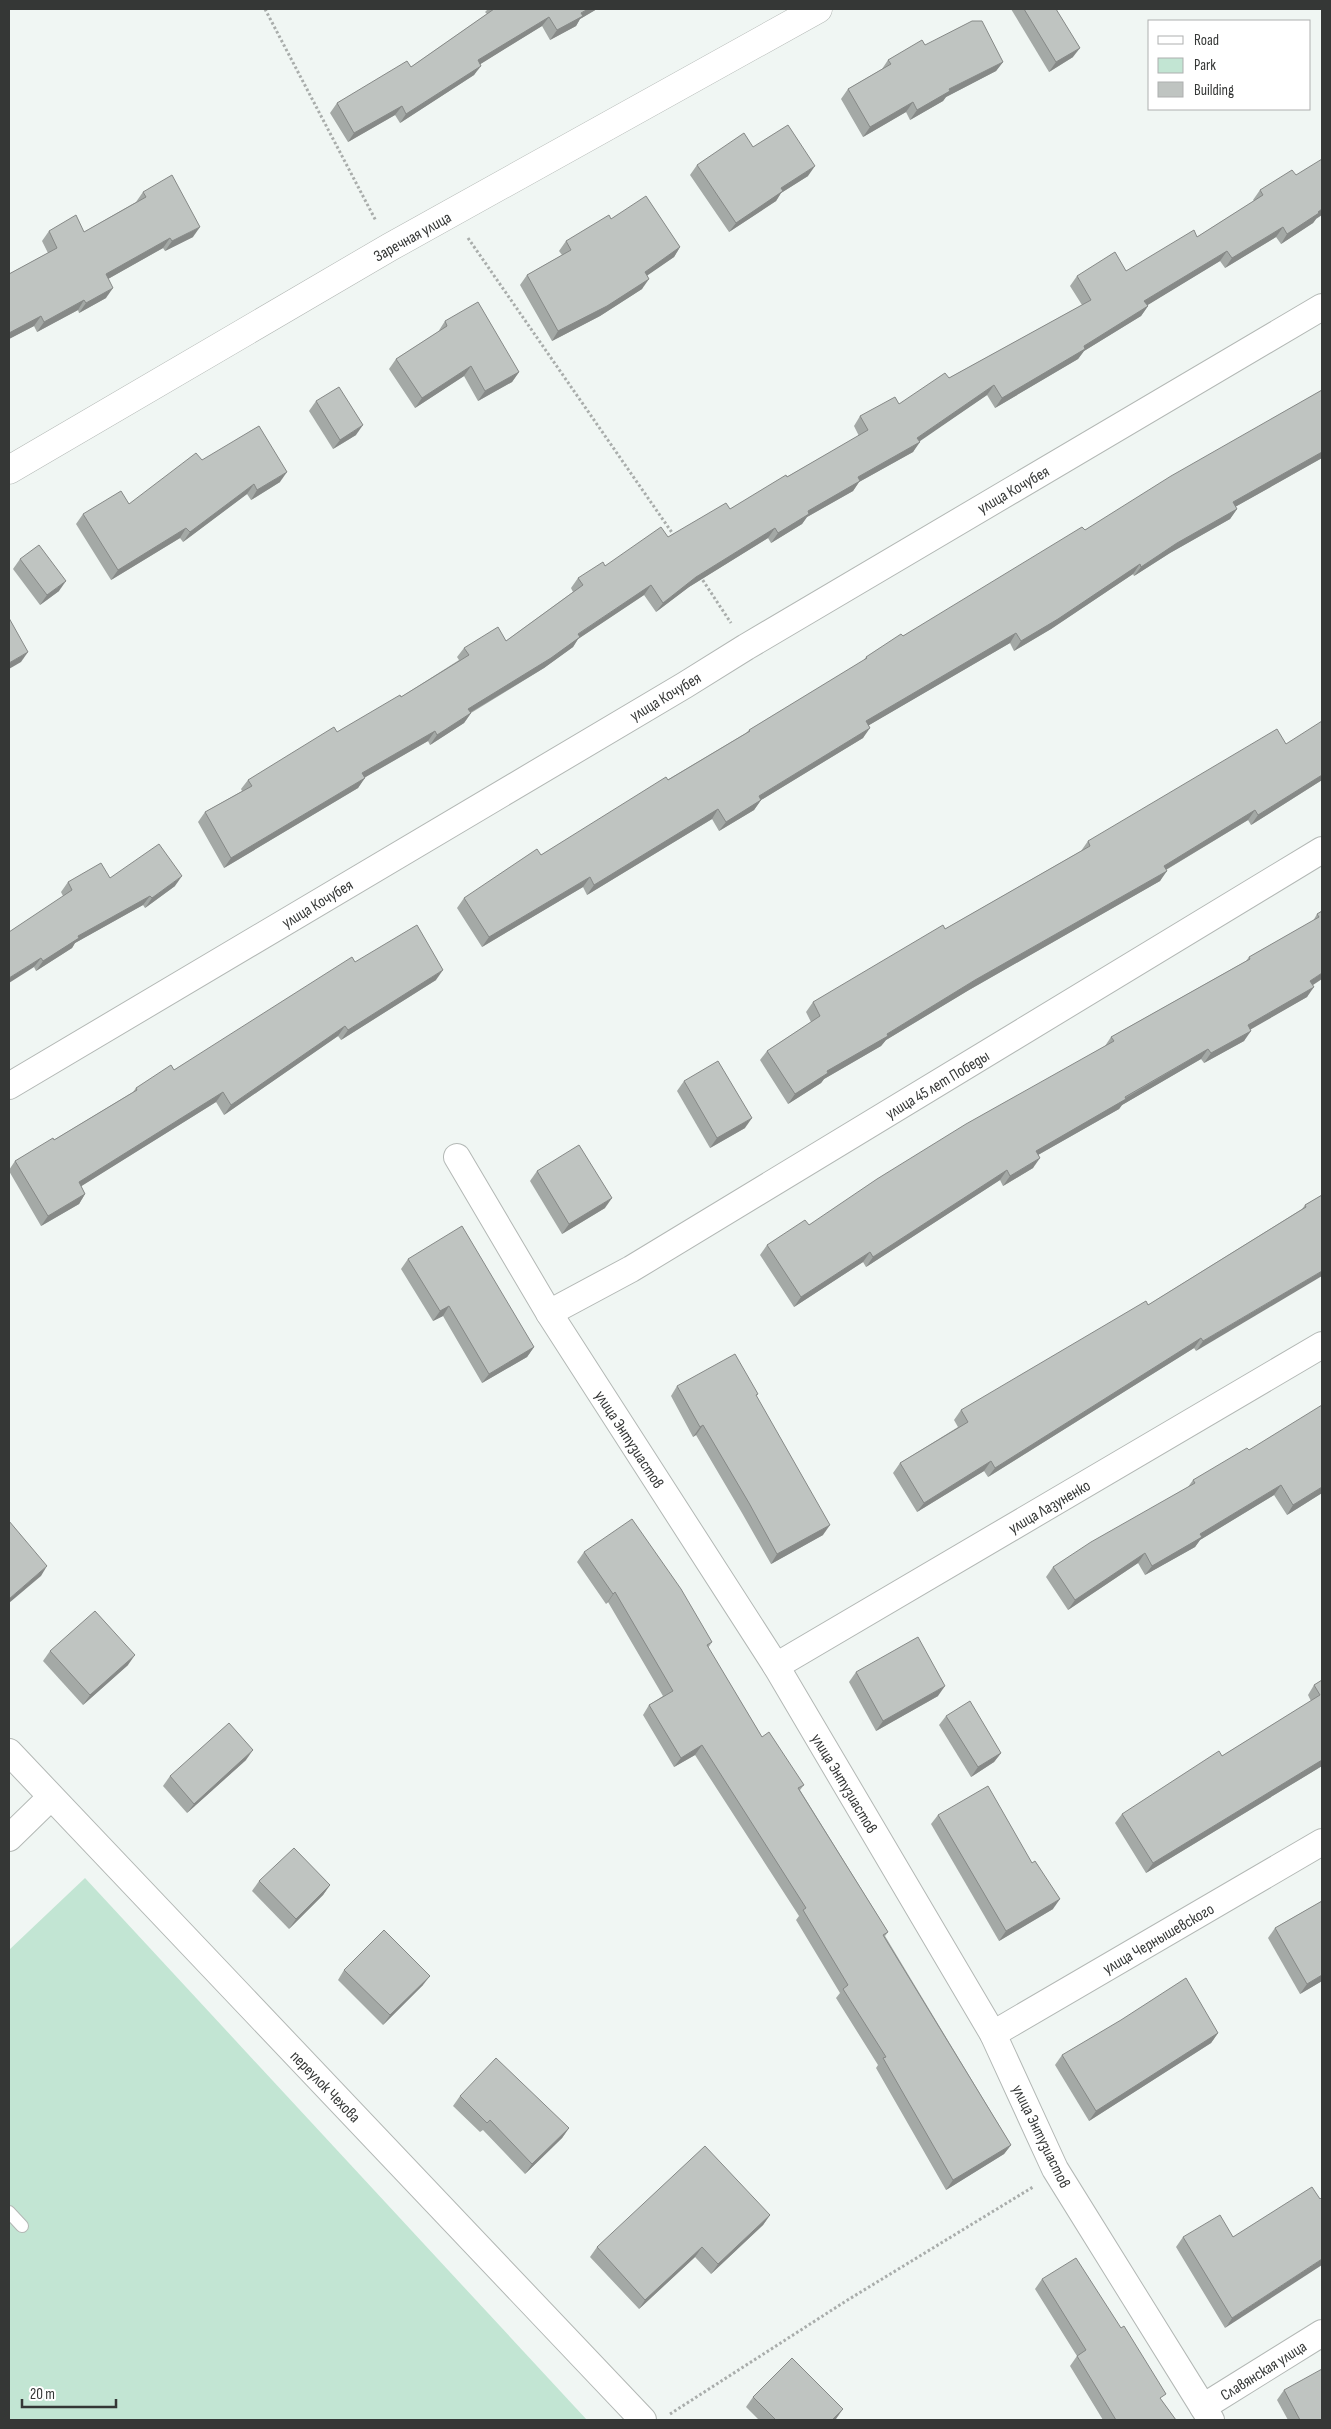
<svg xmlns="http://www.w3.org/2000/svg" width="1331" height="2429" font-family="'Sofia Sans Condensed',sans-serif">
<style>
.green{fill:#c2e5d3}
.lines{fill:none;stroke-linecap:round;stroke-linejoin:round}
.service-casing{stroke:#b3b8b5;stroke-width:14}
.minor-casing{stroke:#b3b8b5;stroke-width:28}
.secondary-casing{stroke:#b3b8b5;stroke-width:29}
.path{stroke:#a9adab;stroke-width:3;stroke-dasharray:2.5 2.5;stroke-linecap:butt}
.service{stroke:#fff;stroke-width:12}
.minor{stroke:#fff;stroke-width:26}
.secondary{stroke:#fff;stroke-width:28}
.wall{fill:#a4a9a6}
.shaded-wall{fill:#868987}
.building{fill:#bfc4c1;stroke:#868987}
.labels{text-anchor:middle;stroke-width:4;stroke-linejoin:round;paint-order:stroke}
.street-label{font-size:16px;fill:#353736;stroke:#fff}
</style>
<rect width="100%" height="100%" fill="#f0f6f3"/>
<polygon class="green" points="85,1878 587,2420 9,2420 9,1950"/>
<g class="lines">
<g class="service-casing">
<polyline id="service" points="9,2212 22,2226"/>
</g>
<g class="minor-casing">
<g id="minor">
<polyline points="9,1086 685,685 746,647 1322,307"/>
<polyline points="457,1157 549,1313 776,1666 993,2034 1055,2169 1211,2420"/>
<polyline points="549,1313 631,1269 1322,850"/>
<polyline points="776,1666 1322,1345"/>
<polyline points="9,1752 643,2420"/>
<polyline points="9,1838 51,1797"/>
<polyline points="993,2034 1322,1842"/>
<polyline points="1203,2407 1322,2333"/>
</g>
</g>
<g class="secondary-casing">
<polyline id="secondary" points="9,470 390,247 818,9"/>
</g>
<g class="path">
<polyline points="265,9 376,221"/>
<polyline points="468,238 675,537"/>
<polyline points="700,576 731,623"/>
<polyline points="670,2414 846,2301 1033,2187"/>
</g>
<use href="#service" class="service"/>
<use href="#minor" class="minor"/>
<use href="#secondary" class="secondary"/>
</g>
<g class="wall">
<polygon points="488,9 597,9 580,19 576,26 550,40 542,26 480,64 474,75 400,123 395,115 348,142 330,113 337,103 411,67 487,14 485,12"/>
<polygon points="1011,9 1056,9 1073,57 1049,72"/>
<polygon points="925,45 1003,62 996,71 946,97 943,101 910,120 906,112 863,137 841,99 848,89 882,69 888,60"/>
<polygon points="753,147 808,176 781,193 776,201 729,232 690,175 697,165"/>
<polygon points="1260,190 1316,219 1313,223 1281,244 1276,237 1225,268 1220,261 1147,305 1148,306 1141,316 1084,351 1078,359 995,408 987,395 919,441 913,452 859,482 853,491 807,517 802,524 771,543 768,538 689,587 656,612 644,595 578,639 573,647 544,668 471,713 464,723 430,745 428,741 364,778 358,788 224,868 198,822 205,812 242,791 241,789 248,780 337,732 401,697 459,660 457,657 464,648 506,641 573,592 571,588 578,578 730,509 859,436 854,426 860,416 899,404 949,378 1082,305 1070,286 1077,276 1126,271 1197,237 1254,201 1253,200"/>
<polygon points="143,192 193,237 165,251 163,248 108,279 106,298 79,313 78,310 37,332 34,326 9,339 9,274 48,253 42,241 49,231 84,232 136,202"/>
<polygon points="611,219 680,247 674,257 647,275 642,289 600,316 552,341 520,285 527,275 562,255 559,251 566,241"/>
<polygon points="445,321 519,372 512,382 478,401 464,376 415,408 389,369 396,359 438,332"/>
<polygon points="1322,390 1322,458 1235,507 1237,509 1230,519 1170,553 1134,576 1133,574 1051,629 1014,651 1010,643 869,725 863,738 761,800 754,810 719,831 712,819 587,895 583,887 482,947 457,908 464,898 541,855 746,733 749,730 863,661 866,657 903,636 1085,530"/>
<polygon points="316,401 356,435 333,449 309,411"/>
<polygon points="202,460 280,482 251,500 247,494 183,542 180,538 111,580 76,524 83,514 129,504"/>
<polygon points="20,559 59,591 40,605 13,569"/>
<polygon points="1286,744 1322,780 1251,825 1248,820 1166,870 1160,881 969,990 886,1040 881,1046 824,1079 821,1083 788,1104 760,1060 767,1051 811,1022 806,1012 813,1002 945,929 1081,851 1088,841"/>
<polygon points="110,878 175,886 145,908 143,905 75,943 72,948 36,971 34,967 63,896 61,892 68,882"/>
<polygon points="1322,911 1313,985 1307,997 1250,1029 1244,1041 1204,1063 1201,1059 1122,1105 1119,1109 1038,1155 1033,1168 1003,1186 1000,1180 866,1267 863,1262 794,1307 760,1255 767,1245 809,1225 1105,1046 1111,1037 1246,961 1249,957 1313,921 1317,914"/>
<polygon points="355,962 436,980 341,1040 338,1036 224,1115 216,1102 81,1186 85,1194 79,1204 41,1226 9,1171 9,1170 15,1161 54,1140 133,1092 136,1088 174,1070"/>
<polygon points="684,1081 745,1128 710,1148 677,1091"/>
<polygon points="537,1171 605,1208 562,1234 530,1181"/>
<polygon points="1322,1195 1196,1351 1194,1348 988,1477 984,1471 917,1512 893,1473 900,1463 958,1427 954,1420 961,1410 1148,1305 1302,1209 1305,1205"/>
<polygon points="408,1259 534,1347 527,1357 482,1383 443,1316 433,1321 401,1269"/>
<polygon points="677,1386 758,1394 756,1396 823,1535 771,1564 742,1513 696,1435 693,1437 671,1396"/>
<polygon points="1249,1450 1322,1493 1287,1515 1274,1495 1200,1540 1195,1547 1145,1575 1138,1563 1068,1610 1046,1577 1053,1567 1188,1487 1193,1480"/>
<polygon points="584,1552 712,1642 708,1648 762,1737 804,1785 800,1790 888,1932 885,1936 1011,2145 1004,2154 946,2190 876,2068 878,2065 836,1998 840,1993 796,1920 799,1916 695,1755 674,1767 643,1715 649,1705 663,1696 608,1602 606,1604 577,1562"/>
<polygon points="50,1651 128,1665 83,1705 43,1661"/>
<polygon points="856,1672 938,1696 876,1731 849,1682"/>
<polygon points="1322,1680 1322,1766 1146,1873 1115,1823 1122,1814 1222,1756 1311,1701 1308,1695 1314,1685"/>
<polygon points="946,1716 1001,1753 994,1762 971,1777 939,1725"/>
<polygon points="246,1760 187,1813 163,1786 170,1776"/>
<polygon points="938,1815 1053,1909 999,1941 931,1824"/>
<polygon points="259,1881 330,1885 323,1895 289,1929 252,1891"/>
<polygon points="1322,1901 1322,1981 1300,1994 1268,1938 1275,1928"/>
<polygon points="344,1970 423,1985 383,2025 338,1980"/>
<polygon points="1218,2033 1211,2043 1089,2121 1055,2065 1062,2055"/>
<polygon points="460,2096 569,2128 562,2138 525,2174 483,2130 480,2132 453,2106"/>
<polygon points="1320,2199 1225,2328 1176,2247 1183,2237 1233,2237"/>
<polygon points="770,2215 763,2225 711,2274 695,2257 639,2309 590,2257 597,2247"/>
<polygon points="1042,2279 1162,2401 1176,2420 1103,2420 1070,2366 1077,2356 1035,2289"/>
<polygon points="1284,2390 1322,2420 1288,2420 1277,2400"/>
<polygon points="753,2397 836,2419 835,2420 759,2420 746,2407"/>
</g>
<g class="shaded-wall">
<polygon points="588,9 597,9 580,19 576,26 550,40 557,30"/>
<polygon points="549,17 542,26 471,70 478,60"/>
<polygon points="1080,48 1073,57 1049,72 1056,62"/>
<polygon points="1003,62 996,71 946,97 943,101 910,120 917,110 949,89"/>
<polygon points="481,66 474,75 400,123 406,114"/>
<polygon points="913,102 906,112 863,137 870,127"/>
<polygon points="402,106 395,115 348,142 354,133"/>
<polygon points="815,166 808,176 781,193 776,201 729,232 736,223 781,188"/>
<polygon points="1322,209 1322,215 1316,219 1313,223 1281,244 1287,234"/>
<polygon points="200,227 193,237 165,251 172,241"/>
<polygon points="1283,227 1276,237 1225,268 1232,258"/>
<polygon points="170,238 163,248 99,284 106,274"/>
<polygon points="680,247 674,257 638,282 645,272"/>
<polygon points="1227,251 1220,261 1138,311 1144,301"/>
<polygon points="649,279 642,289 600,316 552,341 558,331"/>
<polygon points="113,288 106,298 79,313 86,303"/>
<polygon points="84,300 78,310 37,332 44,322"/>
<polygon points="1148,306 1141,316 1084,351 1078,359 995,408 1002,398 1084,346"/>
<polygon points="41,316 34,326 9,339 9,333"/>
<polygon points="471,366 464,376 415,408 422,398"/>
<polygon points="519,372 512,382 478,401 485,391"/>
<polygon points="994,385 987,395 910,448 917,438"/>
<polygon points="363,425 356,435 333,449 340,440"/>
<polygon points="920,442 913,452 859,482 853,491 807,517 802,524 771,543 778,533 808,511 858,477"/>
<polygon points="1322,452 1322,458 1226,512 1233,502"/>
<polygon points="287,472 280,482 251,500 257,490"/>
<polygon points="254,484 247,494 183,542 190,532"/>
<polygon points="1237,509 1230,519 1170,553 1134,576 1141,567 1177,543"/>
<polygon points="186,528 180,538 111,580 118,570"/>
<polygon points="775,528 768,538 689,587 656,612 663,603 696,577"/>
<polygon points="1140,564 1133,574 1051,629 1014,651 1021,641"/>
<polygon points="66,581 59,591 40,605 47,595"/>
<polygon points="651,585 644,595 578,639 573,647 544,668 461,718 468,709"/>
<polygon points="1016,633 1010,643 859,731 866,721"/>
<polygon points="28,652 21,662 9,669 9,663"/>
<polygon points="471,713 464,723 430,745 437,735"/>
<polygon points="870,728 863,738 761,800 754,810 719,831 726,822 759,796"/>
<polygon points="435,731 428,741 355,783 362,773"/>
<polygon points="1322,775 1322,780 1251,825 1258,815"/>
<polygon points="365,778 358,788 224,868 231,858"/>
<polygon points="718,809 712,819 587,895 594,885"/>
<polygon points="1255,810 1248,820 1157,875 1164,866"/>
<polygon points="1167,871 1160,881 969,990 886,1040 881,1046 824,1079 821,1083 788,1104 795,1094 827,1071 887,1034 975,980"/>
<polygon points="182,876 175,886 145,908 152,898"/>
<polygon points="590,877 583,887 482,947 489,937"/>
<polygon points="150,896 143,905 75,943 72,948 36,971 43,961 78,936"/>
<polygon points="41,958 34,967 9,983 9,978"/>
<polygon points="443,970 436,980 341,1040 348,1030"/>
<polygon points="1322,973 1322,979 1304,991 1310,981"/>
<polygon points="1314,987 1307,997 1241,1035 1248,1025"/>
<polygon points="345,1026 338,1036 224,1115 231,1105"/>
<polygon points="1251,1031 1244,1041 1204,1063 1211,1053"/>
<polygon points="1208,1049 1201,1059 1122,1105 1119,1109 1029,1160 1036,1151"/>
<polygon points="223,1092 216,1102 72,1192 79,1182"/>
<polygon points="752,1118 745,1128 710,1148 717,1138"/>
<polygon points="1040,1158 1033,1168 1003,1186 1010,1176"/>
<polygon points="1007,1170 1000,1180 866,1267 873,1257"/>
<polygon points="85,1194 79,1204 41,1226 48,1216"/>
<polygon points="612,1198 605,1208 562,1234 569,1224"/>
<polygon points="870,1252 863,1262 794,1307 801,1297"/>
<polygon points="1322,1271 1322,1276 1196,1351 1203,1341"/>
<polygon points="449,1306 443,1316 433,1321 440,1311"/>
<polygon points="1201,1338 1194,1348 988,1477 995,1468"/>
<polygon points="534,1347 527,1357 482,1383 489,1374"/>
<polygon points="703,1425 696,1435 693,1437 700,1427"/>
<polygon points="991,1461 984,1471 917,1512 924,1503"/>
<polygon points="1281,1485 1274,1495 1200,1540 1195,1547 1145,1575 1152,1566 1200,1534"/>
<polygon points="1322,1487 1322,1493 1287,1515 1293,1505"/>
<polygon points="830,1525 823,1535 771,1564 777,1554"/>
<polygon points="1145,1553 1138,1563 1068,1610 1075,1600"/>
<polygon points="47,1566 41,1576 9,1603 9,1599"/>
<polygon points="615,1592 608,1602 606,1604 613,1594"/>
<polygon points="135,1655 128,1665 83,1705 90,1695"/>
<polygon points="945,1686 938,1696 876,1731 883,1721"/>
<polygon points="702,1745 695,1755 674,1767 681,1758"/>
<polygon points="253,1750 246,1760 187,1813 194,1804"/>
<polygon points="1001,1753 994,1762 971,1777 978,1767"/>
<polygon points="1322,1760 1322,1766 1146,1873 1153,1863"/>
<polygon points="330,1885 323,1895 289,1929 296,1919"/>
<polygon points="1060,1899 1053,1909 999,1941 1006,1931"/>
<polygon points="1322,1975 1322,1981 1300,1994 1307,1984"/>
<polygon points="430,1976 423,1985 383,2025 390,2015"/>
<polygon points="1218,2033 1211,2043 1089,2121 1096,2111"/>
<polygon points="569,2128 562,2138 525,2174 532,2164"/>
<polygon points="1011,2145 1004,2154 946,2190 953,2180"/>
<polygon points="770,2215 763,2225 711,2274 718,2264"/>
<polygon points="702,2247 695,2257 639,2309 645,2300"/>
<polygon points="1322,2259 1322,2265 1225,2328 1232,2318"/>
<polygon points="843,2409 836,2419 835,2420 832,2420"/>
</g>
<g class="building">
<polygon points="494,9 588,9 581,13 583,16 557,30 549,17 478,60 481,66 406,114 402,106 354,133 337,103 407,61 411,67"/>
<polygon points="1024,9 1056,9 1080,48 1056,62"/>
<polygon points="972,21 982,21 1003,62 949,89 950,91 917,110 913,102 870,127 848,89 891,64 888,60 922,40 925,45"/>
<polygon points="788,125 815,166 781,188 783,191 736,223 697,165 744,133 753,147"/>
<polygon points="1322,159 1322,209 1318,212 1319,213 1287,234 1283,227 1232,258 1227,251 1144,301 1148,306 1084,346 1085,349 1002,398 994,385 917,438 920,442 858,477 860,481 808,511 809,514 778,533 775,528 696,577 663,603 651,585 578,634 580,637 551,658 468,709 471,713 437,735 435,731 362,773 365,778 231,858 205,812 252,786 248,780 334,727 337,732 400,695 401,697 469,655 464,648 498,627 506,641 583,585 578,578 603,562 605,566 661,527 668,537 726,503 730,509 786,475 787,477 868,430 860,416 895,397 899,404 945,373 949,378 1091,300 1077,276 1115,252 1126,271 1194,230 1197,237 1263,195 1260,190 1292,170 1296,175"/>
<polygon points="172,175 200,227 172,241 170,238 106,274 113,288 86,303 84,300 44,322 41,316 9,333 9,274 57,248 49,231 76,215 84,232 146,197 143,192"/>
<polygon points="646,196 680,247 645,272 649,279 607,306 558,331 527,275 571,250 566,241 609,215 611,219"/>
<polygon points="478,302 519,372 485,391 471,366 422,398 396,359 447,326 445,321"/>
<polygon points="339,387 363,425 340,440 316,401"/>
<polygon points="1322,390 1322,452 1233,502 1237,509 1177,543 1141,567 1140,564 1058,619 1021,641 1016,633 866,721 870,728 759,796 761,800 726,822 718,809 594,885 590,877 489,937 464,898 537,849 541,855 666,777 668,780 750,731 749,730 867,658 866,657 901,634 903,636 1082,527 1085,530 1171,476"/>
<polygon points="259,426 287,472 257,490 254,484 190,532 186,528 118,570 83,514 121,491 129,504 196,453 202,460"/>
<polygon points="39,545 66,581 47,595 20,559"/>
<polygon points="9,618 28,652 9,663"/>
<polygon points="1322,721 1322,775 1258,815 1255,810 1164,866 1167,871 975,980 887,1034 888,1036 827,1071 828,1073 795,1094 767,1051 820,1016 813,1002 943,925 945,929 1090,846 1088,841 1277,729 1286,744"/>
<polygon points="159,844 182,876 152,898 150,896 78,936 79,938 43,961 41,958 9,978 9,932 72,890 68,882 101,863 110,878"/>
<polygon points="1322,911 1322,973 1310,981 1314,987 1248,1025 1251,1031 1211,1053 1208,1049 1125,1097 1126,1099 1036,1151 1040,1158 1010,1176 1007,1170 873,1257 870,1252 801,1297 767,1245 805,1220 809,1225 877,1179 966,1124 1114,1041 1111,1037 1250,959 1249,957 1319,917 1317,914"/>
<polygon points="417,925 443,970 348,1030 345,1026 231,1105 223,1092 79,1182 85,1194 48,1216 15,1161 53,1138 54,1140 137,1090 136,1088 171,1065 174,1070 352,957 355,962"/>
<polygon points="718,1061 752,1118 717,1138 684,1081"/>
<polygon points="579,1145 612,1198 569,1224 537,1171"/>
<polygon points="1322,1195 1322,1271 1203,1341 1201,1338 995,1468 991,1461 924,1503 900,1463 968,1422 961,1410 1146,1301 1148,1305 1306,1207 1305,1205"/>
<polygon points="462,1226 534,1347 489,1374 449,1306 440,1311 408,1259"/>
<polygon points="735,1354 758,1394 756,1395 830,1525 777,1554 749,1503 703,1425 700,1427 677,1386"/>
<polygon points="1322,1405 1322,1487 1293,1505 1281,1485 1200,1534 1202,1537 1152,1566 1145,1553 1075,1600 1053,1567 1091,1542 1195,1483 1193,1480 1247,1448 1249,1450"/>
<polygon points="632,1519 681,1589 712,1642 707,1645 762,1737 769,1732 804,1785 798,1788 888,1932 883,1935 1011,2145 953,2180 883,2058 886,2057 843,1989 848,1985 803,1910 806,1908 702,1745 681,1758 649,1705 673,1691 615,1592 613,1594 584,1552"/>
<polygon points="9,1521 47,1566 9,1599"/>
<polygon points="95,1611 135,1655 90,1695 50,1651"/>
<polygon points="918,1637 945,1686 883,1721 856,1672"/>
<polygon points="1322,1680 1322,1760 1153,1863 1122,1814 1219,1751 1222,1756 1320,1695 1314,1685"/>
<polygon points="970,1701 1001,1753 978,1767 946,1716"/>
<polygon points="229,1723 253,1750 194,1804 170,1776"/>
<polygon points="988,1786 1032,1863 1035,1861 1060,1899 1006,1931 938,1815"/>
<polygon points="294,1848 330,1885 296,1919 259,1881"/>
<polygon points="1322,1901 1322,1975 1307,1984 1275,1928"/>
<polygon points="384,1930 430,1976 390,2015 344,1970"/>
<polygon points="1186,1978 1218,2033 1096,2111 1062,2055 1121,2020"/>
<polygon points="496,2058 569,2128 532,2164 490,2120 487,2123 460,2096"/>
<polygon points="705,2146 770,2215 718,2264 702,2247 645,2300 597,2247"/>
<polygon points="1312,2187 1320,2199 1322,2197 1322,2259 1232,2318 1183,2237 1220,2215 1233,2237"/>
<polygon points="1076,2258 1121,2328 1124,2326 1166,2394 1160,2398 1176,2420 1116,2420 1077,2356 1086,2350 1042,2279"/>
<polygon points="792,2358 843,2409 832,2420 776,2420 753,2397"/>
<polygon points="1322,2369 1322,2420 1300,2420 1284,2390"/>
</g>
<g class="labels">
<g class="street-label">
<text transform="translate(412 236) rotate(-29)" y="6">Заречная улица</text>
<text transform="translate(1013 489) rotate(-30)" y="6">улица Кочубея</text>
<text transform="translate(665 696) rotate(-31)" y="6">улица Кочубея</text>
<text transform="translate(317 903) rotate(-31)" y="6">улица Кочубея</text>
<text transform="translate(937 1084) rotate(-31)" y="6">улица 45 лет Победы</text>
<text transform="translate(630 1439) rotate(57)" y="6">улица Энтузиастов</text>
<text transform="translate(1049 1506) rotate(-30)" y="6">улица Лазуненко</text>
<text transform="translate(845 1783) rotate(59)" y="6">улица Энтузиастов</text>
<text transform="translate(1158 1938) rotate(-30)" y="6">улица Чернышевского</text>
<text transform="translate(326 2086) rotate(46)" y="6">переулок Чехова</text>
<text transform="translate(1042 2136) rotate(64)" y="6">улица Энтузиастов</text>
<text transform="translate(1263 2370) rotate(-32)" y="6">Славянская улица</text>
</g>
</g>
<rect width="1331" height="2429" fill="none" stroke="#353736" stroke-width="20"/>
<rect x="1148" y="20" width="162" height="90" fill="#ffffff" stroke="#aeafaf"/>
<rect x="1158" y="36" width="25" height="8" fill="#ffffff" stroke="#aeafaf"/>
<text x="1194" y="45" font-size="15" fill="#353736">Road</text>
<rect x="1158" y="58" width="25" height="15" fill="#c2e5d3" stroke="#aeafaf"/>
<text x="1194" y="70" font-size="15" fill="#353736">Park</text>
<rect x="1158" y="82" width="25" height="15" fill="#bfc4c1" stroke="#aeafaf"/>
<text x="1194" y="95" font-size="15" fill="#353736">Building</text>
<path d="M22 2399v8h94v-8" fill="none" stroke="#353736" stroke-width="2.5"/>
<text x="30" y="2399" font-size="15" fill="#353736" stroke="#ffffff" stroke-width="4" paint-order="stroke">20 m</text>
</svg>
